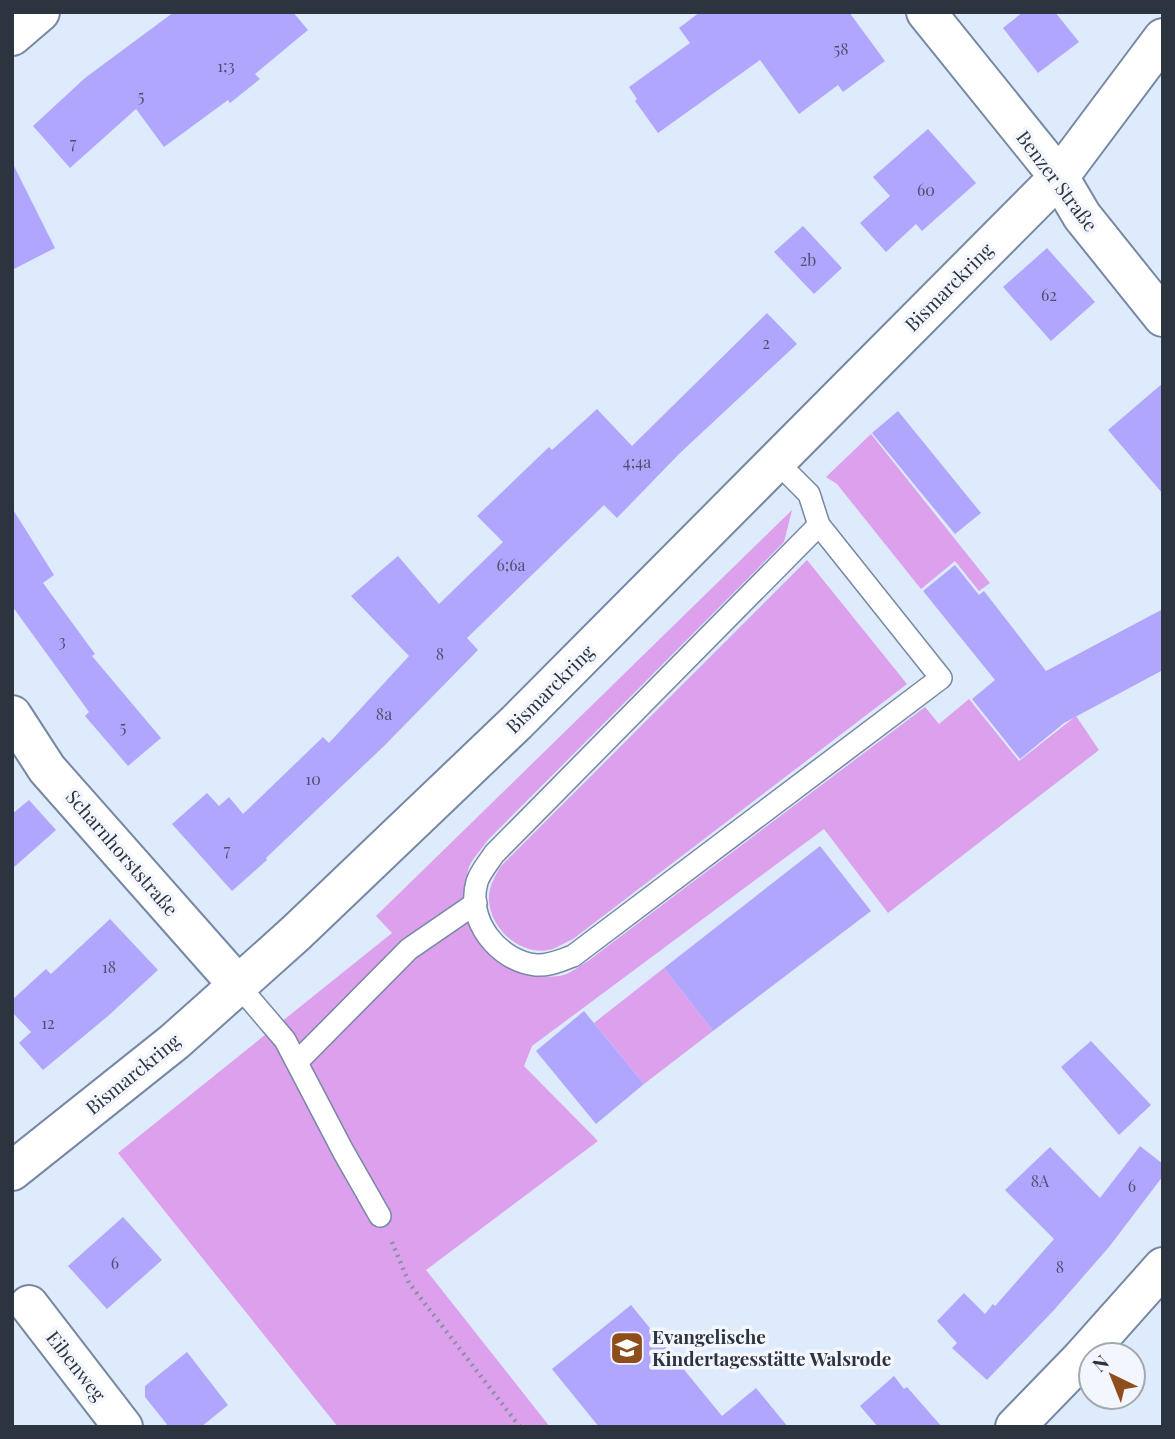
<svg xmlns="http://www.w3.org/2000/svg" width="1175" height="1439" font-family="'Playfair Display',serif">
<style>
.green{fill:#dda0ec}
.building{fill:#b1a6fe}
.lines{fill:none;stroke-linecap:round;stroke-linejoin:round}
.lane-casing{stroke:#7688a3;stroke-width:24}
.street-casing{stroke:#7688a3;stroke-width:42}
.secondary-casing{stroke:#7688a3;stroke-width:42}
.path{stroke:#8792a0;stroke-width:4.5;stroke-dasharray:2 5;stroke-linecap:butt}
.lane{stroke:#fff;stroke-width:21}
.street{stroke:#fff;stroke-width:38}
.secondary{stroke:#fff;stroke-width:38}
.labels{text-anchor:middle;stroke-width:7;stroke-linejoin:round;paint-order:stroke}
.number-label{font-size:16px;fill:#4d506f}
.street-label{font-size:19px;fill:#2c343f;stroke:#f3f7fd}
.poi-label{font-size:19px;font-weight:bold;fill:#2c343f;stroke:#f3f7fd;text-anchor:start}
</style>
<rect width="100%" height="100%" fill="#deebfc"/>
<g class="green">
<polygon points="871,434 990,583 979,591 955,561 921,589 837,484 826,477"/>
<path d="M792,510L784,542L488,840C482,848 473,858 469,867C467,872 467,878 466,883C458,938 504,983 559,976C569,975 579,966 588,961L925,707L939,724L969,699L1019,761L1076,716L1099,750L888,913L824,829L532,1046L524,1066L598,1141L426,1270L550,1427H338L118,1153L392,933L376,916Z"/>
<path d="M807,560L907,684L573,939C566,942 560,946 553,949C523,958 492,931 489,902C488,888 494,878 501,866Z"/>
<polygon points="664,968 713,1031 644,1084 594,1023"/>
</g>
<g class="building">
<polygon points="174,12 293,12 308,30 255,74 260,79 230,103 228,100 164,147 136,109 70,168 33,126 85,78"/>
<polygon points="700,12 849,12 885,61 843,92 838,85 799,114 760,60 658,133 635,101 637,99 629,87 690,43 679,28"/>
<polygon points="1023,12 1055,12 1079,42 1038,73 1003,28"/>
<polygon points="928,129 976,183 922,231 916,224 886,252 860,223 890,196 873,177"/>
<polygon points="12,162 55,248 12,270"/>
<polygon points="803,226 842,268 814,294 774,252"/>
<polygon points="1047,248 1095,302 1051,341 1003,287"/>
<polygon points="767,313 797,344 680,453 617,518 604,505 467,638 478,650 384,746 266,858 267,860 232,891 172,824 207,793 219,806 229,797 243,814 323,737 329,743 409,656 351,596 398,556 439,604 503,542 477,516 549,447 552,450 597,409 632,446"/>
<polygon points="1163,383 1163,494 1108,430"/>
<polygon points="898,411 981,513 955,534 872,433"/>
<polygon points="12,508 54,575 43,583 95,654 92,656 161,738 128,766 85,716 89,712 12,606"/>
<polygon points="955,565 979,595 984,591 1046,671 1163,609 1163,670 1064,723 1020,759 972,699 995,680 923,591"/>
<polygon points="29,800 56,830 12,869 12,814"/>
<polygon points="820,846 871,911 713,1031 664,968"/>
<polygon points="110,919 158,970 108,1016 43,1070 19,1043 31,1032 12,1012 12,1000 46,969 51,974"/>
<polygon points="584,1011 644,1084 596,1124 536,1051"/>
<polygon points="1091,1041 1151,1105 1119,1135 1061,1067"/>
<polygon points="1140,1146 1163,1164 1163,1176 1109,1247 1054,1310 987,1380 952,1348 957,1343 937,1321 964,1293 985,1314 993,1304 995,1306 1054,1239 1005,1190 1050,1147 1100,1198"/>
<polygon points="123,1217 162,1260 107,1309 68,1266"/>
<polygon points="631,1305 722,1416 756,1388 788,1427 599,1427 552,1369"/>
<polygon points="187,1352 228,1405 201,1427 169,1427 145,1397 145,1386"/>
<polygon points="894,1376 904,1389 907,1387 942,1427 878,1427 860,1406"/>
</g>
<g class="lines">
<g class="lane-casing">
<g id="lane">
<path d="M776,461L809,494L819,525L941,678L573,956C561,960 550,966 536,965C498,961 466,920 477,882C480,872 489,862 494,854L819,525"/>
<polyline points="238,985 285,1040 343,1151 380,1216"/>
<polyline points="298,1061 409,949 476,903"/>
</g>
</g>
<g class="street-casing">
<g id="street">
<polyline points="926,12 1059,177"/>
<polyline points="12,36 40,12"/>
<polyline points="12,715 47,769 238,985"/>
<polyline points="29,1305 123,1427"/>
<polyline points="1015,1427 1081,1359 1163,1267"/>
</g>
</g>
<g class="secondary-casing">
<g id="secondary">
<polyline points="1059,177 1082,216 1163,317"/>
<polyline points="12,1171 174,1042 238,985 296,933 517,722 1059,177 1163,38"/>
</g>
</g>
<polyline class="path" points="392,1242 409,1283 520,1427"/>
<use href="#lane" class="lane"/>
<use href="#street" class="street"/>
<use href="#secondary" class="secondary"/>
</g>
<defs>
<g id="school-square" transform="scale(1.75)"><rect x="-9" y="-9" width="18" height="18" rx="4" fill="#8f4d1c" stroke="#f3f7fd"/><path d="M0-5L7-2L0 1L-7-2ZM-4 1L0 2.5L4 1V4Q0 6-4 4Z" fill="#fff"/></g>
</defs>
<g fill-rule="evenodd">
<use href="#school-square" x="627" y="1348"/>
</g>
<g class="labels">
<g class="number-label">
<text x="841" y="55">58</text>
<text x="226" y="72">1;3</text>
<text x="141" y="102">5</text>
<text x="73" y="149">7</text>
<text x="926" y="196">60</text>
<text x="808" y="266">2b</text>
<text x="1049" y="301">62</text>
<text x="766" y="349">2</text>
<text x="637" y="468">4;4a</text>
<text x="511" y="571">6;6a</text>
<text x="62" y="647">3</text>
<text x="440" y="660">8</text>
<text x="384" y="720">8a</text>
<text x="123" y="733">5</text>
<text x="313" y="785">10</text>
<text x="227" y="856">7</text>
<text x="109" y="973">18</text>
<text x="48" y="1029">12</text>
<text x="1040" y="1187">8A</text>
<text x="1132" y="1192">6</text>
<text x="115" y="1269">6</text>
<text x="1060" y="1273">8</text>
</g>
<g class="street-label">
<text transform="translate(1057 181) rotate(53)" y="7">Benzer Straße</text>
<text transform="translate(949 287) rotate(-45)" y="7">Bismarckring</text>
<text transform="translate(550 689) rotate(-45)" y="7">Bismarckring</text>
<text transform="translate(122 853) rotate(49)" y="7">Scharnhorststraße</text>
<text transform="translate(133 1074) rotate(-39)" y="7">Bismarckring</text>
<text transform="translate(76 1366) rotate(52)" y="7">Eibenweg</text>
</g>
<g class="poi-label">
<text x="652" y="1344">Evangelische<tspan x="652" dy="22">Kindertagesstätte Walsrode</tspan></text>
</g>
</g>
<rect width="1175" height="1439" fill="none" stroke="#2c343f" stroke-width="28"/>
<g transform="translate(1112 1376) rotate(317)"><circle r="33" fill="#f3f7fd" stroke="#a3a9b1" stroke-width="2"/>
<path d="M0-5L12 26L0 18L-12 26Z" fill="#8f4d1c"/>
<text y="-10" font-size="19" font-weight="bold" text-anchor="middle" fill="#2c343f">N</text>
</g>
</svg>
